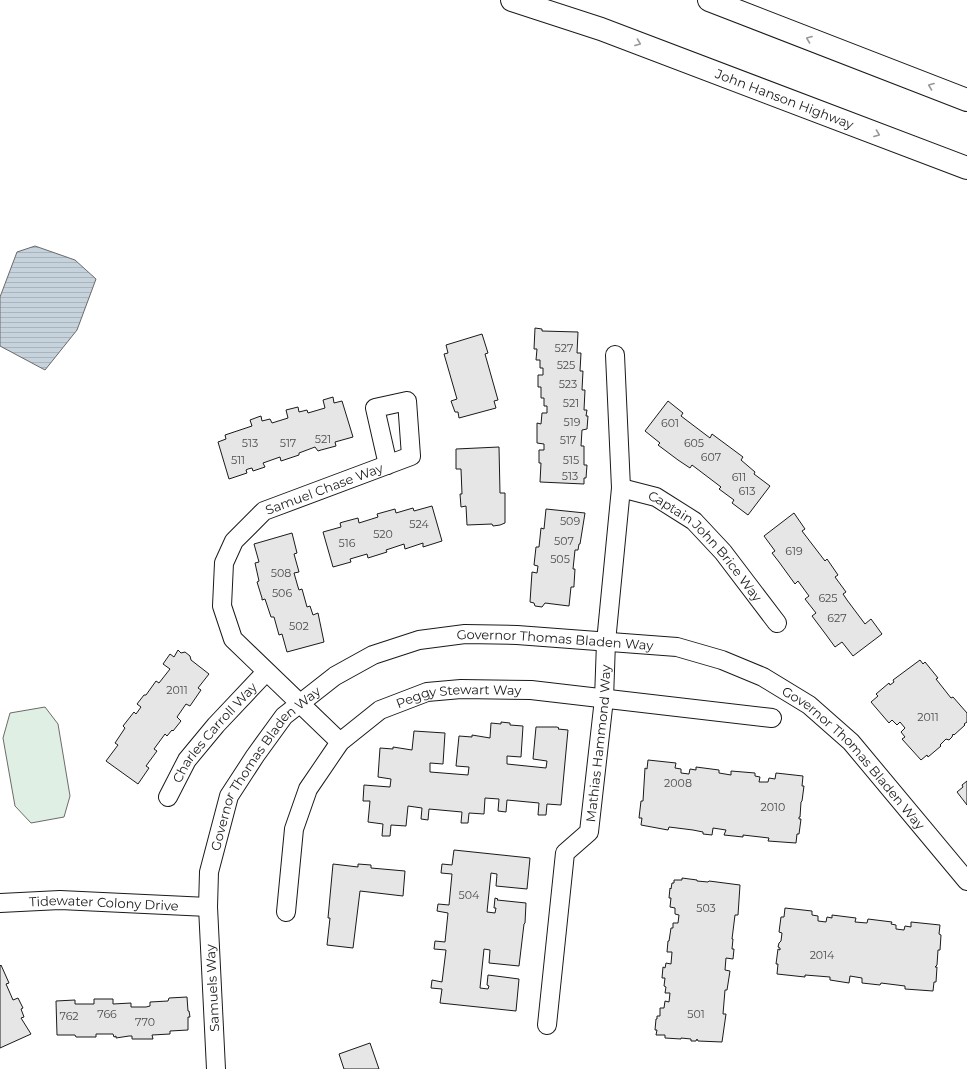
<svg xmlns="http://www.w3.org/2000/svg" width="967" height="1069" font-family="Montserrat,sans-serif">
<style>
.garden{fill:#e0efe3;stroke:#6a6a6a}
.water{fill:url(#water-rules);stroke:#6a6a6a}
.building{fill:#e6e6e6;stroke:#1a1a1a}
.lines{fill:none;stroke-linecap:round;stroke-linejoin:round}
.minor-casing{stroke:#1a1a1a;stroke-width:20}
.motorway-casing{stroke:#1a1a1a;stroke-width:24}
.minor{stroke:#fff;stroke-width:18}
.motorway{stroke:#fff;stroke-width:22}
.oneway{stroke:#989898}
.labels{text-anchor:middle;stroke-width:3;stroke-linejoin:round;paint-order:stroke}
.number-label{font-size:11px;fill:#4d4d4d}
.street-label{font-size:13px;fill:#1a1a1a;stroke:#fff}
</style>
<defs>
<pattern id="water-rules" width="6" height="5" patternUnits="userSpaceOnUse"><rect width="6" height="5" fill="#c6d2dc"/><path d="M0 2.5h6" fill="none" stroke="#aab4bc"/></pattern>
</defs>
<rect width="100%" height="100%" fill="#fff"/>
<polygon class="garden" points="45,707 58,724 70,796 64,817 31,823 15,806 3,738 10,713"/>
<polygon class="water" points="35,246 75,260 96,279 77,330 45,370 0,346 0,297 17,252"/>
<g class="building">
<polygon points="535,328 542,329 542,331 578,332 577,353 581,353 580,371 583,371 582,390 585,390 584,410 587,410 586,416 588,416 587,429 582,430 581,446 584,446 584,465 587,465 586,478 584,478 584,484 540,482 541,463 539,463 539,450 544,450 544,444 537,443 537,423 541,424 542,413 547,413 547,406 544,406 544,398 541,398 541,387 538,387 538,375 543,375 543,368 540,368 540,360 536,360 537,349 534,349"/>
<polygon points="482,334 488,353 485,354 498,400 494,401 496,408 459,418 458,412 455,412 451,401 457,399 444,354 448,353 446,345"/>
<polygon points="333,397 334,403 342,401 353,437 335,442 336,446 321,450 318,451 315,447 299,453 299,455 281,461 280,457 263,463 265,467 253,471 252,468 248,469 246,470 247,473 229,479 218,442 226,439 225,435 252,426 250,420 258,417 261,416 262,421 270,419 272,423 288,418 286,410 298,407 299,412 307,410 308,413 325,408 323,400"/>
<polygon points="668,401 683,413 681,416 710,438 712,434 743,457 741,460 755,472 754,474 770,486 748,515 732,503 734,500 719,489 721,487 692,465 690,468 678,460 658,445 660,443 645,431"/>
<polygon points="499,447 500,493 505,493 505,523 500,525 493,526 492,524 467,525 466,506 461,507 460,494 462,494 461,469 456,469 456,449"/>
<polygon points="432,506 442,541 423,547 423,543 405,549 404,544 386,550 387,552 368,558 367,554 350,559 351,562 333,567 323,532 341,527 340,523 343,522 358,518 359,523 378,517 377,514 395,509 396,513 413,508 414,511"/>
<polygon points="546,509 585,513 580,544 579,544 578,550 575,550 573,569 575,569 574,585 574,587 571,587 569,606 545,603 542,607 535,606 534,603 530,602 532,572 537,573 538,566 534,565 536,547 539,547 541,528 544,529"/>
<polygon points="794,513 805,529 802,531 825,561 827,559 838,575 835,577 846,592 843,594 847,600 865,624 871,619 882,634 853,656 842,642 835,647 827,636 812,616 816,613 805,599 809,596 798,581 795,584 779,562 772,553 775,551 764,536"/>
<polygon points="292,533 297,553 294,554 299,572 294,573 298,587 299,590 302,589 307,607 310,606 313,615 318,613 324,642 287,652 282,634 279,635 274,617 271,617 265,599 262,600 262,598 257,582 259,581 255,563 259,562 254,544"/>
<polygon points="178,650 181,653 185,652 190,656 191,660 209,674 198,688 201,690 190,706 186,704 177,717 181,721 173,731 172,730 167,736 165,734 154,749 157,751 146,766 149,768 138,784 106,761 118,745 115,743 125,728 123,726 134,712 136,714 141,707 137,704 144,695 146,695 156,681 159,683 170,669 163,664 170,654 174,657"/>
<polygon points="920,660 923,664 925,662 938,678 936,679 951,698 953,697 967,713 967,722 964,724 965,725 954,735 953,734 952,737 949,740 946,739 940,745 941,746 928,757 927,755 921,760 902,739 905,737 901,732 905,728 900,722 897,725 892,720 889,723 871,702 878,696 876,694 889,683 890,685 894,682 893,680"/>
<polygon points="501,722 510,723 510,725 523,726 521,757 507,756 507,764 546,768 547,761 533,759 536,727 557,727 559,728 558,729 568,730 561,805 547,804 546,815 538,815 539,803 507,800 506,812 498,811 499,799 485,798 484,814 469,813 468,823 461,823 462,812 429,809 428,820 421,819 422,808 408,806 406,826 391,825 390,836 382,836 383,824 368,822 370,801 363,801 364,785 390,787 391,779 378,777 380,748 393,749 393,747 412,750 414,731 445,733 443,764 430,763 430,772 468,775 469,767 456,766 459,736 472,737 472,735 490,738 491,723 501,724"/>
<polygon points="648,760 676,763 675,768 681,769 681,773 689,774 690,769 696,770 696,767 719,770 719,773 731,775 731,771 755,773 755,776 760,777 759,782 768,782 769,778 775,779 776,773 803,776 802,786 804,786 802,801 801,802 800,817 799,817 799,819 801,819 799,834 797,834 796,843 768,841 769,838 743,835 743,837 724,835 726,830 713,828 712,835 703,834 703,832 693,830 669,827 668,830 641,825 642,818 639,818 641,801 643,801 645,768 647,769"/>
<polygon points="967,781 967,805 957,792 963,787 962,785"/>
<polygon points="454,850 530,858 527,889 496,886 497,874 491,873 487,912 495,913 496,908 494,908 495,898 498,899 497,900 526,903 525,923 524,924 519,966 489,963 490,950 484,949 480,988 488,989 489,986 487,985 488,975 519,979 516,1011 440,1003 442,989 431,988 432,980 442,982 446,950 434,949 435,941 445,942 448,913 437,911 438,904 449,905 452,874 441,873 442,864 452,865"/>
<polygon points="333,864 358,867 358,864 371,865 371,868 405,871 403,896 360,891 353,948 327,945 330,918 328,918"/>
<polygon points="682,878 697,880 697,881 708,882 709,881 740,885 738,915 735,915 732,939 733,939 732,949 734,949 733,959 726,958 725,970 730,971 727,990 725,990 723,1014 726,1014 722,1042 698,1041 697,1039 696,1041 691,1041 691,1039 681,1038 681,1039 665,1038 665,1035 656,1035 657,1030 655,1030 656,1019 657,1019 657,1016 660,1016 660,1008 664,1008 665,1001 669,1002 670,993 665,993 666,987 664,986 665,978 662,978 663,967 665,968 666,963 671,964 672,952 667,952 668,941 669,941 671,928 673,928 673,923 678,923 679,915 675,914 675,908 670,907 671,898 669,898 670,888 671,889 672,883 674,883 674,880 682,880"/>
<polygon points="785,908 812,911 812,915 818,916 818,921 826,922 827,917 832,918 832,915 856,918 855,922 867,923 868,919 892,922 891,924 896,925 896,929 904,930 905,926 911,927 911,922 940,925 939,934 941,935 940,950 938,950 937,965 935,967 937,967 936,982 934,982 933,991 905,989 905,986 881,983 880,985 862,983 862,978 850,976 849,983 830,980 830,977 805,975 805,977 777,974 778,964 776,964 778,949 780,950 780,948 778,947 779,943 781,941 782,933 779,932 781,917 784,917"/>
<polygon points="1,965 9,983 6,984 13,1000 18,998 23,1008 21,1009 24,1017 21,1018 31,1034 0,1048 0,966"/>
<polygon points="187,997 188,1011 189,1011 190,1017 188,1017 188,1030 170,1031 170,1034 152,1035 153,1039 132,1039 132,1036 129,1036 116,1038 116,1036 114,1037 113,1034 96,1034 96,1037 76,1037 75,1035 57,1035 56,1001 75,1000 75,1004 94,1004 94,999 113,999 113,1004 131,1003 131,1007 146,1007 150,1006 150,1002 168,1001 169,998"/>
<polygon points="370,1043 379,1069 344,1069 339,1054"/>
</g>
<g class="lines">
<g class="minor-casing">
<g id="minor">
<path id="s1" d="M621,488L656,497L694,521L723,552L777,623"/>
<path id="s2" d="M340,742L233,639L222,606L224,563L234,541L264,511L411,456L407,401L375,408L388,465"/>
<path id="s3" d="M168,797L187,760L216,725L266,672"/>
<path id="s4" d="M0,903L60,900L208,907"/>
<path id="s5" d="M286,912L294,829L308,789L340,742L380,710L427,692L461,689L531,690L772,718"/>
<path id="s6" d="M547,1025L565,853L589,832L604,699L606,642L621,488L615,355"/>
<path id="s7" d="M216,1069L208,907L209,872L229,796L255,756L284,716L335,676L373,655L419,640L465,634L517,635L677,647L722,660L763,677L809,705L851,742L967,881"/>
</g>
</g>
<g class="motorway-casing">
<g id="motorway">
<path id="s8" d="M512,0L601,29L967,168"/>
<polyline points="709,0 967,100"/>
</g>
</g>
<use href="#minor" class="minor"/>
<use href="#motorway" class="motorway"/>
</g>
<defs><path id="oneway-chevron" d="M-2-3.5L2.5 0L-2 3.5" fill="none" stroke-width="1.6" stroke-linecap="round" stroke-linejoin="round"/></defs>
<g class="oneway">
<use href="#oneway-chevron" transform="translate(809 39) rotate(-159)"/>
<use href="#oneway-chevron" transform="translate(638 43) rotate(21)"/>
<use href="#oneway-chevron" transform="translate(931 86) rotate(-159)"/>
<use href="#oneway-chevron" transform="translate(877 134) rotate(21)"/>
</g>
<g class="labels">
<g class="number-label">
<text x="564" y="352">527</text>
<text x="566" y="369">525</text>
<text x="568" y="388">523</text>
<text x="571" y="407">521</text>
<text x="572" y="426">519</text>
<text x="670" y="427">601</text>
<text x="323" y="443">521</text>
<text x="568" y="444">517</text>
<text x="250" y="447">513</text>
<text x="288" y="447">517</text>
<text x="694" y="447">605</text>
<text x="711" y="461">607</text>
<text x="238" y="464">511</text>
<text x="571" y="464">515</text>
<text x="570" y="480">513</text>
<text x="739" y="481">611</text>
<text x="747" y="495">613</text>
<text x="570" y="525">509</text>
<text x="419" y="528">524</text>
<text x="383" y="538">520</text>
<text x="564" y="545">507</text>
<text x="347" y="547">516</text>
<text x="794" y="555">619</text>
<text x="560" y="563">505</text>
<text x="281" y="577">508</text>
<text x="282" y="597">506</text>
<text x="828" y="602">625</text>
<text x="837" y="622">627</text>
<text x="299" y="630">502</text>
<text x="177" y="694">2011</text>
<text x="928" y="721">2011</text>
<text x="678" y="787">2008</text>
<text x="773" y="811">2010</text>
<text x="469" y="899">504</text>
<text x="706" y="912">503</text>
<text x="822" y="959">2014</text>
<text x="107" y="1018">766</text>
<text x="696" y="1018">501</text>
<text x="69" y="1020">762</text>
<text x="145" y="1026">770</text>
</g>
<g class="street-label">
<text dy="5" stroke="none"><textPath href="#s8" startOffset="290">John Hanson Highway</textPath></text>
<text dy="5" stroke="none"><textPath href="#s2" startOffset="357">Samuel Chase Way</textPath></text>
<text dy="5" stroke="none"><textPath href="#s1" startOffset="106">Captain John Brice Way</textPath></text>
<text dy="5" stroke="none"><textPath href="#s7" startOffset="666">Governor Thomas Bladen Way</textPath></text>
<text dy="5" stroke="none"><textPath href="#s5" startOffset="315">Peggy Stewart Way</textPath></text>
<text dy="5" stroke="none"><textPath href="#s3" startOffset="80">Charles Carroll Way</textPath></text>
<text dy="5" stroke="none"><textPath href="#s6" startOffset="294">Mathias Hammond Way</textPath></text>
<text dy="5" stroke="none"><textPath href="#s7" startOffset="1002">Governor Thomas Bladen Way</textPath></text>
<text dy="5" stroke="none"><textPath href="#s7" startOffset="318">Governor Thomas Bladen Way</textPath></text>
<text dy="5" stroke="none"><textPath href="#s4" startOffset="104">Tidewater Colony Drive</textPath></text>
<text transform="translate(212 988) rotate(-93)" y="5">Samuels Way</text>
</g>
</g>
</svg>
